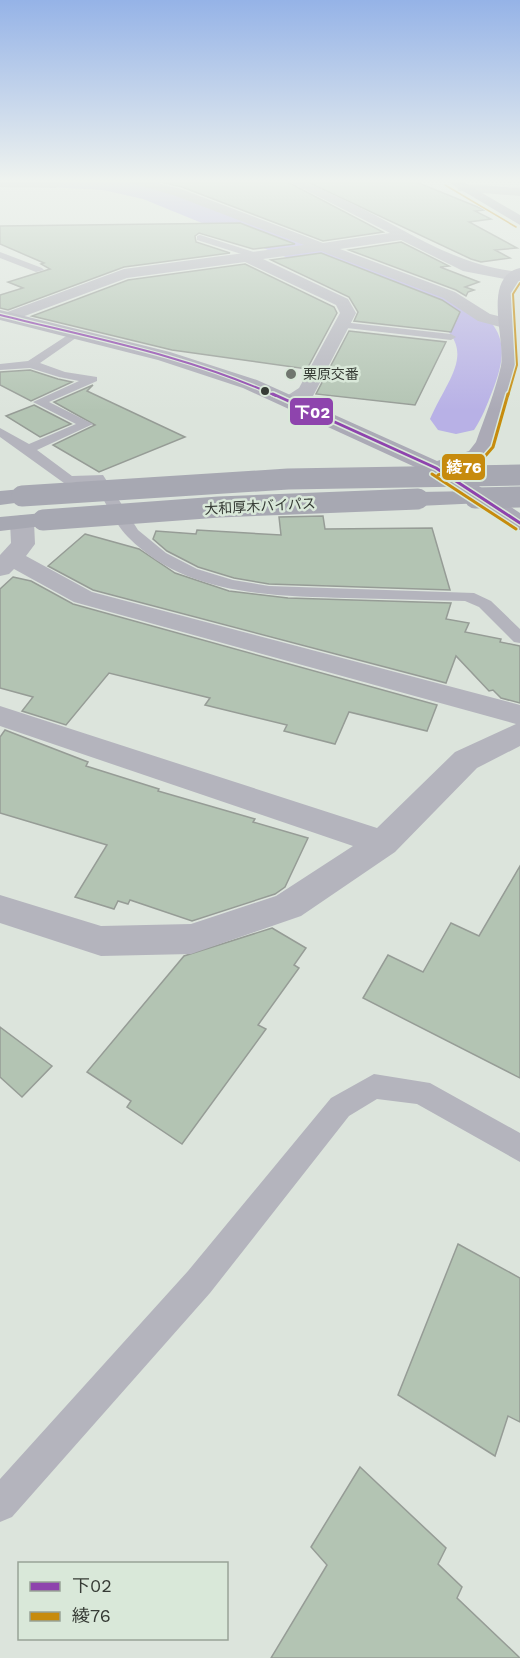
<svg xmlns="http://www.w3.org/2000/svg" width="520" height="1658" font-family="'Work Sans','Noto Sans JP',sans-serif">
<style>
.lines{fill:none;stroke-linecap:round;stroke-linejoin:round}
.river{fill:#b8b1e6;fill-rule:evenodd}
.building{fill:#b3c4b3;stroke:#969c96;stroke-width:1.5}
.lane{fill:#b4b4bd;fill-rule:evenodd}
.street{fill:#b4b4bd;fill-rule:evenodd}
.secondary{fill:#abaab6;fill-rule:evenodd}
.highway{fill:#a7a8b2;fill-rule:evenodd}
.highway-bridge{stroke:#a7a8b2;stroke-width:21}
.bus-1-far1-casing{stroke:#d9e8d9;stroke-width:4.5}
.bus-1-casing{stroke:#d9e8d9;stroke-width:6}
.bus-2-far2-casing{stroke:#d9e8d9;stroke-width:3}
.bus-2-far1-casing{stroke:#d9e8d9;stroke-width:4.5}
.bus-2-casing{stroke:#d9e8d9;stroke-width:6}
.bus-1-far1{stroke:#8e44ad;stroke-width:2}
.bus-1{stroke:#8e44ad;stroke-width:3}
.bus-2-far2{stroke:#c78b0d;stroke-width:1.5}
.bus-2-far1{stroke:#c78b0d;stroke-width:2}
.bus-2{stroke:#c78b0d;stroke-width:3}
.poi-dot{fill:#70766f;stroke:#d9e8d9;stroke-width:2}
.bus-dot{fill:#363b35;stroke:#d9e8d9;stroke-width:2}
.labels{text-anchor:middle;stroke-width:5;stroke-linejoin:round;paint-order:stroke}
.far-poi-label{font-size:14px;fill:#363b35;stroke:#d9e8d9;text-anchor:start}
.far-street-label{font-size:14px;fill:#363b35;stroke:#d9e8d9}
.line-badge{stroke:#d9e8d9;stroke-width:2}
.badge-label{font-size:16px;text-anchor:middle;font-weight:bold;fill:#fff}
</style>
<rect width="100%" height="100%" fill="#dce4dc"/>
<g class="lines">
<path class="river" d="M26,179H140L163,184L458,297C504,324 511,344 492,392C487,405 482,418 474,430L456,434L438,430L430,419C450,374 481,348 428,315L143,199L103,190L30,186Z"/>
</g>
<g class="building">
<polygon points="148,179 282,179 383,232 323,241 182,187"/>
<polygon points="301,179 409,179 485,210 475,211 491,219 469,222 517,248 495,250 510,258 481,262 471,259"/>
<polygon points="240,223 295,244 253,249 199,233 195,236 196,242 230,253 124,267 8,310 0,308 0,295 23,288 8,282 50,269 41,264 44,263 0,244 0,226"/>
<polygon points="401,242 449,266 440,267 479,282 465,287 474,290 468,292 466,296 456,290 349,250"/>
<polygon points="321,253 442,300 460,312 451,332 354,321 358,312 349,297 271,260"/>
<polygon points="245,264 334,307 337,313 307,369 172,350 32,316 128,280"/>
<polygon points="349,331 446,342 415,405 316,394"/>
<polygon points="30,370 58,379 72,382 31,401 0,385 0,372"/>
<polygon points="93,385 87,391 185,437 99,472 53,445 95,425 54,402"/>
<polygon points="34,405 71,424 40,437 6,416"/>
<polygon points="323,516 325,529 432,528 450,590 269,584 234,578 198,567 167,551 153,539 156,531 196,534 197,530 281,535 279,517"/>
<polygon points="85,534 139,549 175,573 229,591 288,598 451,603 446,619 469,623 465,632 501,639 500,642 520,646 520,703 501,698 493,690 489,691 456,656 446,683 93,590 48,566"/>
<polygon points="13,577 31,581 73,604 437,705 427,731 349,712 335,744 284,731 287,725 205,705 210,698 109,673 66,725 22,711 33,697 0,688 0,589"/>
<polygon points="5,730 88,762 86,766 159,789 158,791 255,819 253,822 308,838 285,887 275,894 192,921 130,900 128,904 118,901 114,909 75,897 107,845 0,813 0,737"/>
<polygon points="520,866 520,1078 363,998 388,955 423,972 451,923 479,936"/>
<polygon points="272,928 306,948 294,965 299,968 258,1025 266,1029 182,1144 127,1107 131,1101 87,1072 184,956"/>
<polygon points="0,1027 52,1066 22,1097 0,1077"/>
<polygon points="458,1244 520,1278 520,1422 508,1416 495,1456 398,1395"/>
<polygon points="360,1467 446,1548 438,1564 462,1587 457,1598 520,1658 271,1658 327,1565 311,1547"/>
</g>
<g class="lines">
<g class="lane">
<polygon points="200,235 260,254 262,256 254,258 197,240 197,236"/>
<polygon points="0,252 42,268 44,270 36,272 0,258"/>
<polygon points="342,322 451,334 456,337 451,340 338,327 338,323"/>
<path d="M74,331L83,333L40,363L65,372L97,377V381L49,402L93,424L37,450L72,476L103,475L138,530L166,553L197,569L233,580L269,586L474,593L491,601L520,629V643L514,642L479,607L465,601C425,600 386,599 346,598C270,596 185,595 128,537C114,523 104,499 94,482L64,483L0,437V428L29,444L76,424L33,402L79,381L59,377L30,368L0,370V364L28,361Z"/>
<polygon points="374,1074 430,1083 520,1133 520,1162 417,1104 377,1099 349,1116 210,1293 12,1517 0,1522 0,1479 188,1271 331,1098"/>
</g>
<g class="street">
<polygon points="0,179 56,180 62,184 56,188 0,187"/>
<path d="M117,179H138L181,189L323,243L390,233L284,179C303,179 318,188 336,196C397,223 451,266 520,272V282L463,271L401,240L340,249L455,292L490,314L510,319L512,323L504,328L478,321L443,298L321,251L263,259L348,299L356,313L313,396L289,407L279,401L299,388L340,313L336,305L245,262L127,278L14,320H2L0,317L2,314L124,269L304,245L173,195Z"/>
<polygon points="463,184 520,188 520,196 459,191 457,188"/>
<polygon points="22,515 30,517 34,522 35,544 26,556 92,592 520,705 520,746 477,768 395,852 301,916 191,954 101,956 0,923 0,895 101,926 191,924 276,896 353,846 0,726 0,706 377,828 455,752 516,724 74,602 14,569 9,574 0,576 0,555 11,543 10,522 14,517"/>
</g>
<g class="secondary">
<polygon points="443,179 458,179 520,215 520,225"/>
<path d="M520,268V281L514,292L513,304L519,364L496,444L483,459L453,469L520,513V530L512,528L428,473L243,388L158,360L0,320V310L170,352L257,380L437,461L469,451L476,442C485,417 495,392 501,366C506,340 481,277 520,268Z"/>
</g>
<g class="highway">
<polygon points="22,489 30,491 33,496 30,501 0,505 0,491"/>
<polygon points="475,491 483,493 486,498 483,503 418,506 410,504 407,499 410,494 418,492"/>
<polygon points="43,513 51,515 54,520 51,525 0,531 0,517"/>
</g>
<g class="highway-bridge">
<polyline points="22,496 288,479 520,475"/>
<polyline points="475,498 520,497"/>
<polyline points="43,520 219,507 418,499"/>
</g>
<g class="bus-1-far1-casing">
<path id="bus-1-far1" d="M0,315C92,338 189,356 276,396"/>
</g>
<g class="bus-1-casing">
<polyline id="bus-1" points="273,394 436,468 520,523"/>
</g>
<g class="bus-2-far2-casing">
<polyline id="bus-2-far2" points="445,185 516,227"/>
</g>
<g class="bus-2-far1-casing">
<polyline id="bus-2-far1" points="508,396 517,365 513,294 520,283"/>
</g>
<g class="bus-2-casing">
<g id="bus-2">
<polyline points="432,474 516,529"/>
<polyline points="438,475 480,462 493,447 508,394"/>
</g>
</g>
<use href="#bus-1-far1" class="bus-1-far1"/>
<use href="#bus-1" class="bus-1"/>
<use href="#bus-2-far2" class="bus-2-far2"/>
<use href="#bus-2-far1" class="bus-2-far1"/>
<use href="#bus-2" class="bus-2"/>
</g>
<linearGradient id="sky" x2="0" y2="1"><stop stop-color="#95b3e7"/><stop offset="0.44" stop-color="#eff3ef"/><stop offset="1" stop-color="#eff3ef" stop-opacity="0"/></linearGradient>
<rect width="520" height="411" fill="url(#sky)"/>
<circle class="poi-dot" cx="291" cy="374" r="6"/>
<circle class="bus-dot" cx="265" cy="391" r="5"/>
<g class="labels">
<g class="far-poi-label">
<text x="303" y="379">栗原交番</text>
</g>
<g class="far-street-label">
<text transform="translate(260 506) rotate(-3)" y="5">大和厚木バイパス</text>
</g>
</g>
<g class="line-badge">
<rect x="289" y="397" width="45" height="29" rx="6" fill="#8e44ad"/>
<rect x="441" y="453" width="45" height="28" rx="6" fill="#c78b0d"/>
</g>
<g class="badge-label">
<text x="312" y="418">下02</text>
<text x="464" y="473">綾76</text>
</g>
<rect x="18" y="1562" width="210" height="78" fill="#d9e8d9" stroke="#98a397" stroke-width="1.5"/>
<rect x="30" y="1582" width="30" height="9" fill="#8e44ad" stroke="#98a397" stroke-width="1.5"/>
<text x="72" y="1592" font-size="18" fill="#363b35">下02</text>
<rect x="30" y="1612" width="30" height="9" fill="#c78b0d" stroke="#98a397" stroke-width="1.5"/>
<text x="72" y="1622" font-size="18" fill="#363b35">綾76</text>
</svg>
